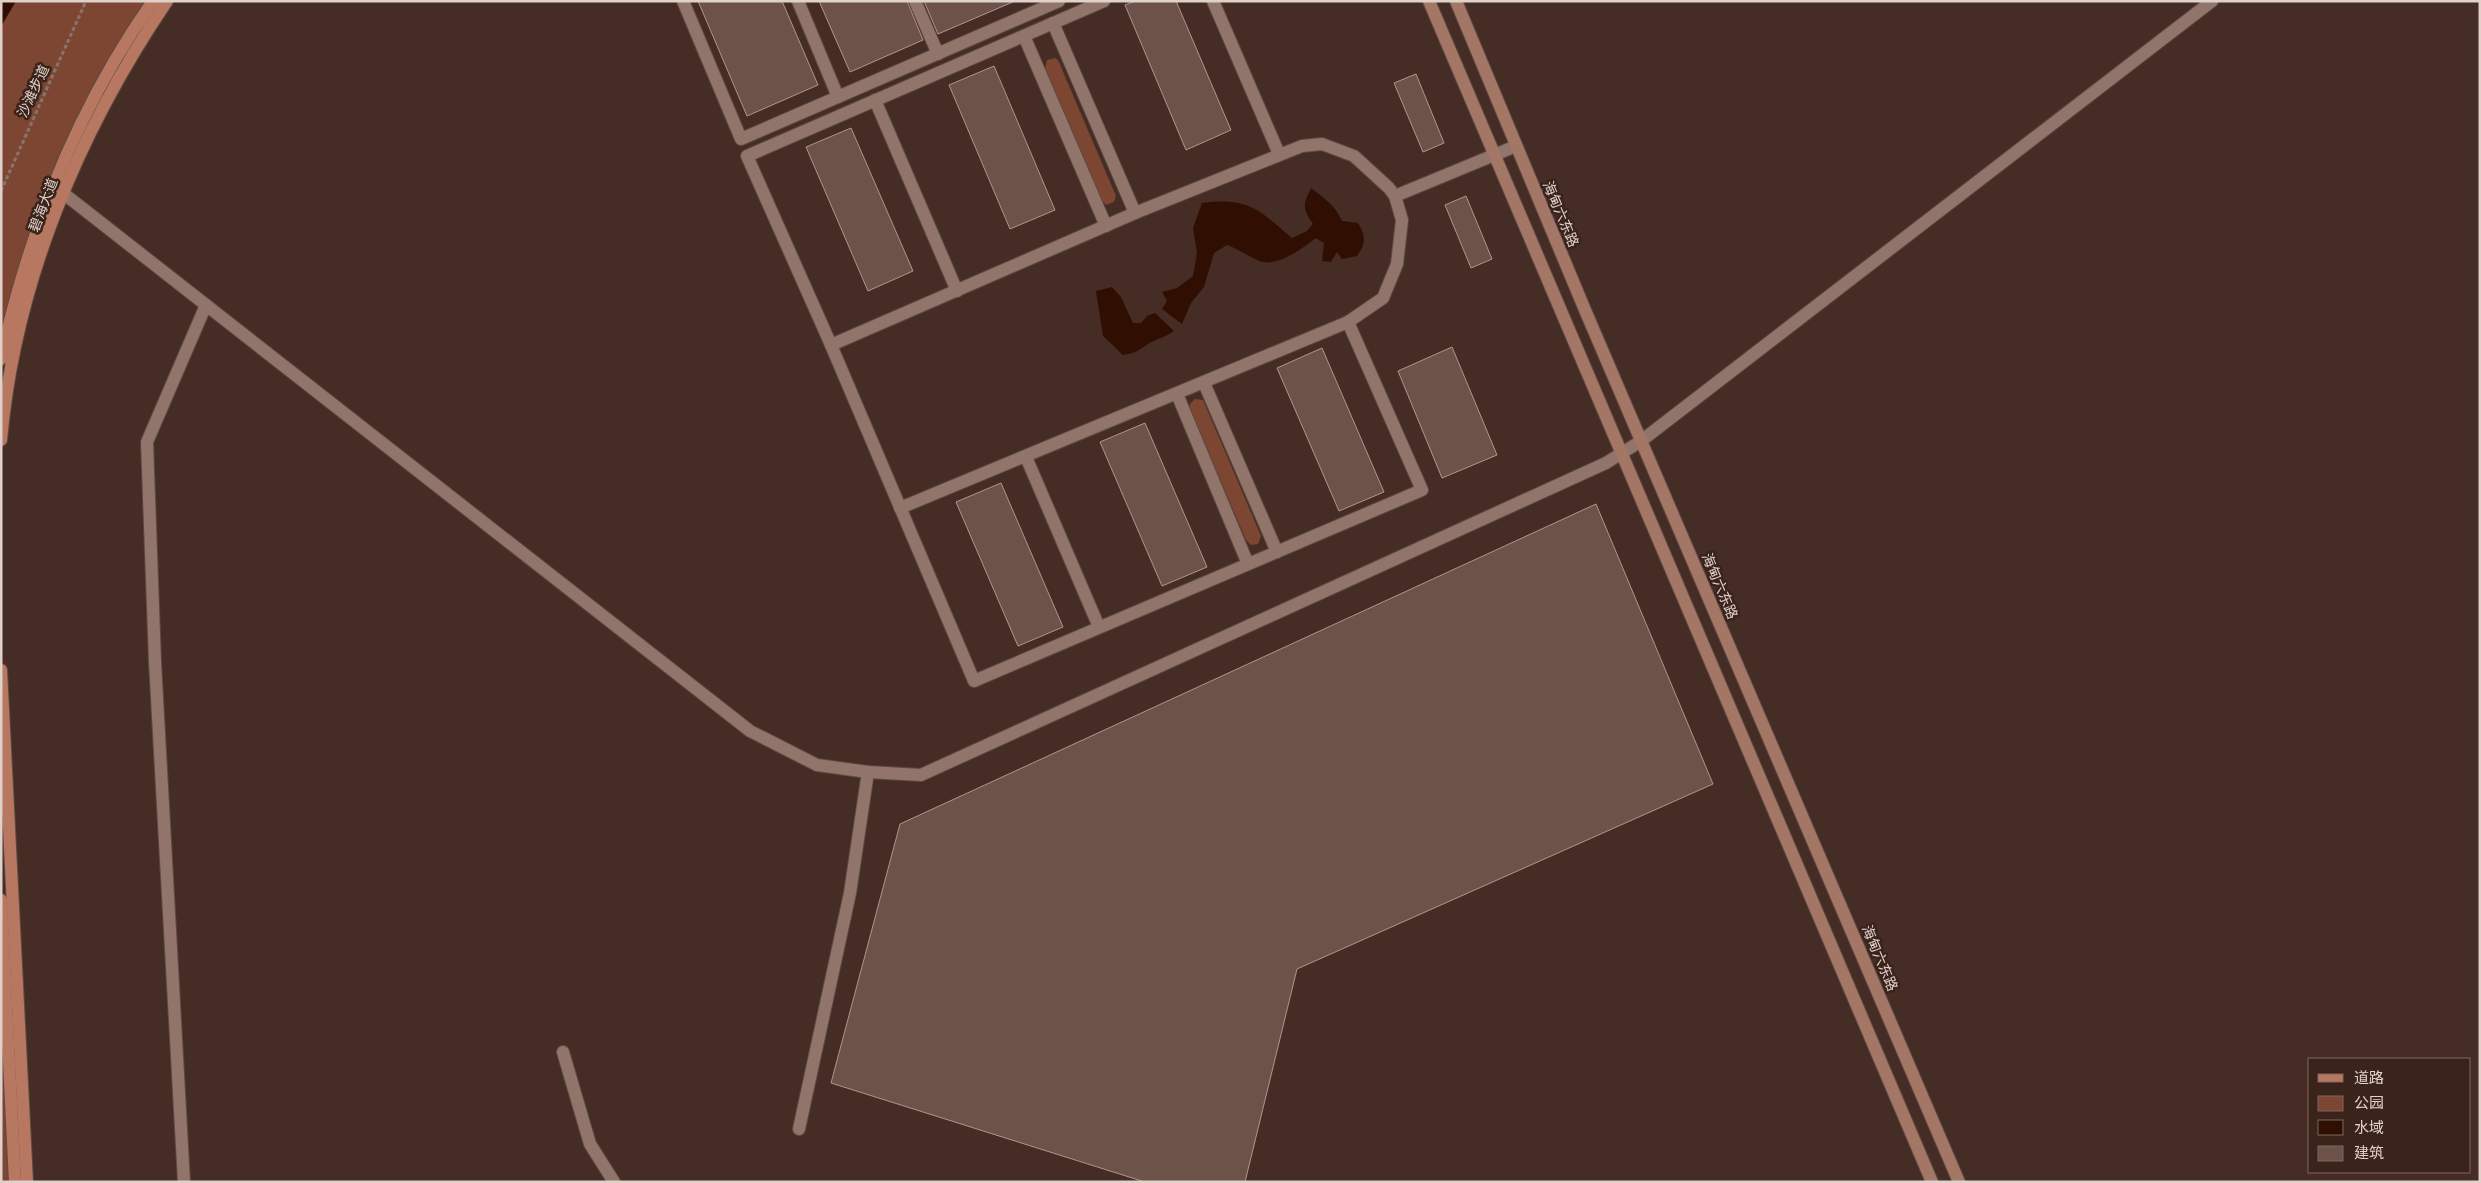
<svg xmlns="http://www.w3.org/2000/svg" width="2481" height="1183" font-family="Arial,'Noto Sans SC',sans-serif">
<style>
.green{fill:#7d4633}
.water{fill:#310e02}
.building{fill:#6c5249;stroke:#b2958a}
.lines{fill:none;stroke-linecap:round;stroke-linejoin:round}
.minor-casing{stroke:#5e4a42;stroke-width:14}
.secondary-casing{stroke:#5e4a42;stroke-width:14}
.primary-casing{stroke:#5e4a42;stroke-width:14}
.path{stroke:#88746d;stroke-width:3;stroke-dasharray:4 2.5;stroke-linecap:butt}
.minor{stroke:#91756b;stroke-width:12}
.secondary{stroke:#a47665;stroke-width:12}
.primary{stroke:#b77760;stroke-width:12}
.labels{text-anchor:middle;stroke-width:5;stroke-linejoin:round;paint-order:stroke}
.street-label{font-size:14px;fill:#e0d1cb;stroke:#3a231b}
</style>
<rect width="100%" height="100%" fill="#452d25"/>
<g class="green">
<polygon points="16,1 157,1 72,142 1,359 1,27"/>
<polygon points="1055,58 1058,60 1116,196 1114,202 1106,205 1101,199 1045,69 1047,60"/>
<polygon points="1195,399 1203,400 1261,536 1258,544 1251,545 1246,540 1190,409 1190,404"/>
<polygon points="1,906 15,1182 1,1182"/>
</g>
<g class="water">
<polygon points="1,1 16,1 1,26"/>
<path d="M1311,188C1324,198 1336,206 1342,221L1358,223C1366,236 1366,244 1357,256L1342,259L1337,252L1331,262L1322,261L1324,243L1316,238C1303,248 1277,268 1259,261C1248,256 1238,249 1227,245L1214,253L1204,287L1191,303L1182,324L1162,309L1167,301L1162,292L1177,288L1193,276L1197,253L1193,228L1202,203C1249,197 1259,210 1292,238L1307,231L1313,224C1302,208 1303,205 1311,188Z"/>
<path d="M1112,287L1121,297L1133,323H1141L1147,316L1155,313L1174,331C1166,337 1156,339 1148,344C1137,351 1137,353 1123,355L1103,336L1096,291Z"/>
</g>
<g class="building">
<polygon points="698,1 782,1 818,85 747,116"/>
<polygon points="819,1 907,1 923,40 850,72"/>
<polygon points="924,1 1015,1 938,34"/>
<polygon points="1135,1 1176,1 1231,130 1186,150 1125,5"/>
<polygon points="994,66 1055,210 1010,229 949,85"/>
<polygon points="1416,74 1444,143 1423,152 1394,83"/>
<polygon points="851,128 913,271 868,291 806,147"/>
<polygon points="1466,196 1492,259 1471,268 1445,205"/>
<polygon points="1452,347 1497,455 1442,478 1398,371"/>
<polygon points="1322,348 1384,492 1339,511 1277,368"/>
<polygon points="1145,423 1207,567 1162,586 1100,442"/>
<polygon points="1001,483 1063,627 1018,646 956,502"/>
<polygon points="1596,504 1713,784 1297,969 1245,1182 1145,1182 831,1083 900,824"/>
</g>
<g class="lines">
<g class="minor-casing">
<g id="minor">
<polyline points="683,1 741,139 1059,1"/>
<polyline points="798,1 838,97"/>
<polyline points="915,1 938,54"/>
<polyline points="1104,1 747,156 831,345 974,681 1422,490 1348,322"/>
<polyline points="1213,1 1279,154"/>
<polyline points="1053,23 1135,213"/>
<polyline points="1024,36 1106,226"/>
<polyline points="875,100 957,291"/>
<polyline points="63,193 750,731 817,765 868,772 921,775 1606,463 1641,441 2212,1"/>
<polyline points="1395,196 1516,146"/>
<polyline points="831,345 1135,213 1302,146 1322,144 1354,156 1389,188 1395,196 1402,220 1397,264 1383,298 1348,322 900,508"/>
<polyline points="1204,383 1277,552"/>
<polyline points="1177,394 1248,564"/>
<polyline points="1026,457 1099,627"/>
<polyline points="563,1052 590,1144 614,1182"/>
<polyline points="799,1129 850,893 868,772"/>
<polyline points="184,1182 155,662 147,442 206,305"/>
</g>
</g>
<g class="secondary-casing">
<g id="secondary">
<polyline points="1429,1 1932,1182"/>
<polyline points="1456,1 1585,310 1959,1182"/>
</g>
</g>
<g class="primary-casing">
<g id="primary">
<path d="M1,359C29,231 77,109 153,1"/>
<path d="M1,440C15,282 79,131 167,1"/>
<polyline points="1,670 27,1182"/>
<polyline points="1,900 15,1182"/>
</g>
</g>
<polyline class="path" points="1,191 86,1"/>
<use href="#minor" class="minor"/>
<use href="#secondary" class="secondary"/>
<use href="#primary" class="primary"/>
</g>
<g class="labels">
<g class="street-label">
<text transform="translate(33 91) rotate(-65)" y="5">沙滩步道</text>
<text transform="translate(43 205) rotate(-69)" y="5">碧海大道</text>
<text transform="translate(1561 214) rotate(67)" y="5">海甸六东路</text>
<text transform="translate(1720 586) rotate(67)" y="5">海甸六东路</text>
<text transform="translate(1880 958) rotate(67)" y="5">海甸六东路</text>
</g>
</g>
<rect width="2481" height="1183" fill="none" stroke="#e0d1cb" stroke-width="5"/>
<rect x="2308" y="1058" width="162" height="115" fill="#3a231b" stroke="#7c6961"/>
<rect x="2318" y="1074" width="25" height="8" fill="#b77760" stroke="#7c6961"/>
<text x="2354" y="1083" font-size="15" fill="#e0d1cb">道路</text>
<rect x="2318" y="1096" width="25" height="15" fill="#7d4633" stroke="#7c6961"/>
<text x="2354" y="1108" font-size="15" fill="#e0d1cb">公园</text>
<rect x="2318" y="1120" width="25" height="15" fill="#310e02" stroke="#7c6961"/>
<text x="2354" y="1133" font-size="15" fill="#e0d1cb">水域</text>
<rect x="2318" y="1146" width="25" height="15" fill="#6c5249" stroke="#7c6961"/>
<text x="2354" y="1158" font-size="15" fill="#e0d1cb">建筑</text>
</svg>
